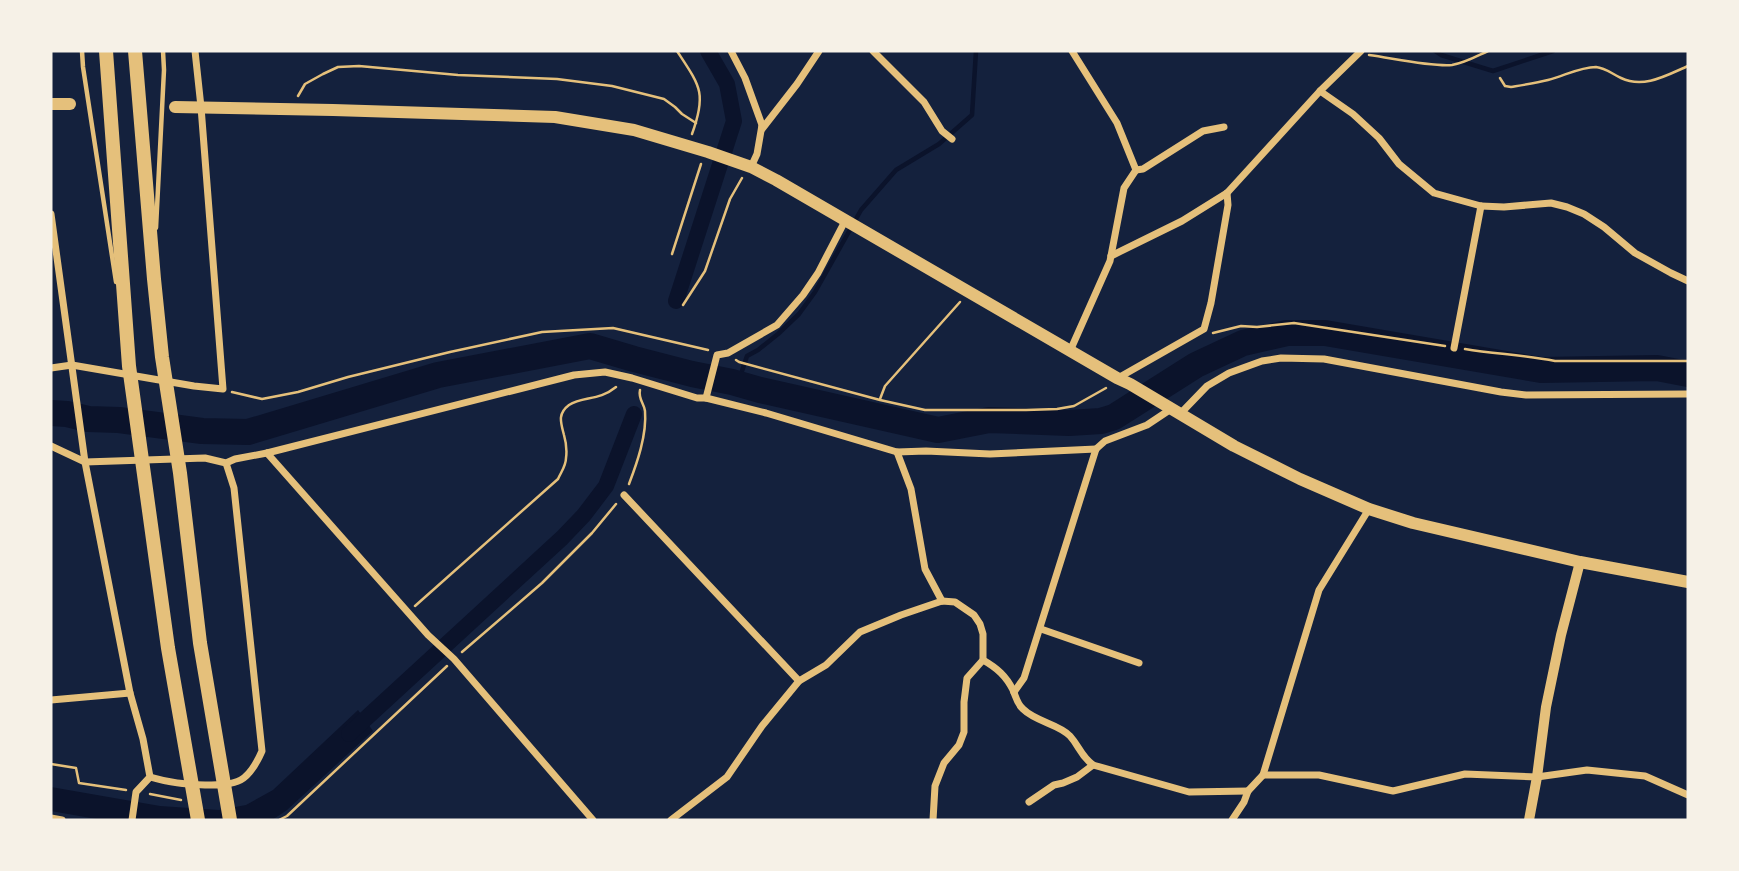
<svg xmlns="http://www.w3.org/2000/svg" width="1739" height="871" font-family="'Open Sans',sans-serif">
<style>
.water{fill:#0b132b}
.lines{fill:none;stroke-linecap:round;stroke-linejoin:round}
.stream{stroke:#0b132b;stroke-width:4.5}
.canal{stroke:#0b132b;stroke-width:16}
.river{stroke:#0b132b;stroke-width:26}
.path{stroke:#e5c07b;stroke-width:2.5}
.service{stroke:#e5c07b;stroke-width:4.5}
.minor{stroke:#e5c07b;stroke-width:7}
.tertiary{stroke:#e5c07b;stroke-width:10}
.primary{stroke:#e5c07b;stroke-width:12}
.motorway{stroke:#e5c07b;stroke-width:14}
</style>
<rect width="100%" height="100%" fill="#14213d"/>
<polygon class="water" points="358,710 373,731 287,810 272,820 102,820 51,811 51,787 160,806 219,810 246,805 273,790"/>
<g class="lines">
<g class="stream">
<polyline points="1435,51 1441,55 1493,71 1553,51"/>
<polyline points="738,383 747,356 758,350 778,334 799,314 815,292 861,210 896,170 939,144 972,115 976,51"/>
</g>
<g class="canal">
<polyline points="676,301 734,121 727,84 708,51"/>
<polyline points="349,734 562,538 584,515 606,486 634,414"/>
</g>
<polyline class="river" points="51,413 67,414 88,419 119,420 202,431 248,432 438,375 590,346 634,359 692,374 732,382 760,390 938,430 989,420 1069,423 1101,421 1114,417 1196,365 1243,343 1287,333 1325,333 1541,370 1657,368 1688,374"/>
<g class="path">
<path d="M677,51C700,86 707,93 692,134"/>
<path d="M1369,55C1392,58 1431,67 1452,65C1465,63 1477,56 1488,51"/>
<path d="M1500,78L1505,86L1511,87C1523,85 1536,83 1548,80C1564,76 1580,67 1596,67C1606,68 1612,74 1621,78C1644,89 1667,75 1688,66"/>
<polyline points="298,96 305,84 323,74 338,67 359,66 458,75 557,79 612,86 664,99 675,107 682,114 696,123"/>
<polyline points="672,254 701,164"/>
<polyline points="683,305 705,271 730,199 742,178"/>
<polyline points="1213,333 1241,326 1257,327 1294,323 1445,346"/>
<path d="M1465,349C1495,354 1525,355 1555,361H1688"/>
<polyline points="736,360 739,362 880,400 925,410 1026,410 1057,409 1074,406 1106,388"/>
<polyline points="232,392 262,399 298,392 348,377 450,352 542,332 613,328 708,350"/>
<polyline points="880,399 885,386 960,302"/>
<path d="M629,484C637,463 647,435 645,411C644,403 638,399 640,390"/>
<path d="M415,606L558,479C561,472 566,466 566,458C567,451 566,442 564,435C561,423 557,414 569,405C583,396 599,401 616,387"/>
<polyline points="462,652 542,583 592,533 616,504"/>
<polyline points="51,764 76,768 79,783 126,790"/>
<polyline points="150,794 181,800"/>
<polyline points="279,820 287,816 447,666"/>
</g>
<g class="service">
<polyline points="82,51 83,67 116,282"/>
<polyline points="156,228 164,70 163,51"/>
</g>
<g class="minor">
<polyline points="731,51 745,78 762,125 757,154 751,167"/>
<polyline points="873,51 924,102 942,131 952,139"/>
<polyline points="1320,91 1353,114 1379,138 1399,164 1434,193 1481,206 1504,207 1551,203 1567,207 1584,214 1604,227 1635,253 1671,273 1688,281"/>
<polyline points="762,126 762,129 797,84 819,51"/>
<polyline points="1136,170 1143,169 1203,131 1224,127"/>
<polyline points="51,214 85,462 130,693 143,739 150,777 136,792 132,820"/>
<polyline points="1111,256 1182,221 1227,193 1320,91 1361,51"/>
<polyline points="1454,348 1481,206"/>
<polyline points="1070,351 1110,261 1124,188 1136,170 1117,123 1072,51"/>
<polyline points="51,368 72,365 194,386 223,389 201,107 195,51"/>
<polyline points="1118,378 1204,329 1211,303 1228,205 1227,193"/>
<polyline points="706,398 717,355 728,353 777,325 803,295 818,273 845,221"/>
<polyline points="1180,414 1207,386 1229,373 1262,361 1281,358 1324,359 1501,392 1526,395 1688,394"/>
<polyline points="51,446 85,462 205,458 226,463 235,459 267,453 574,375 605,372 632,378 697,398 706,398 766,413 897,452 926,451 990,454 1096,449"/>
<polyline points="897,452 911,489 925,569 942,601"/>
<polyline points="267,453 428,635 454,659 593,820"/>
<polyline points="624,495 799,681"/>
<polyline points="1041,629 1139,663"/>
<path d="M983,660C997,668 1006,676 1013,690C1016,697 1017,704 1023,709C1036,722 1059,724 1070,736C1080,747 1080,755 1093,765L1189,792L1248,791"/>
<polyline points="1014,692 1024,678 1096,449 1105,441 1147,425 1171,409"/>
<polyline points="51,700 130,693"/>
<polyline points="1263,775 1319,775 1393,791 1465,774 1537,777 1587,770 1645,776 1688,795"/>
<path d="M150,777C171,783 183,784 205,785C238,785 248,783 262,751L234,488L226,463"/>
<polyline points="1029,802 1054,785 1063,783 1077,777 1093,765"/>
<polyline points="51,818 62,820"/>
<polyline points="671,820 727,777 762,726 799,681 826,665 860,632 901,615 942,601 955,602 974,615 980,624 983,634 983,660 967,678 964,702 964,732 959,745 944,763 935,786 933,820"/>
<polyline points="1232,820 1244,802 1248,791 1263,775 1319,590 1369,509"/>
</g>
<polyline class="tertiary" points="1529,820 1537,777 1546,707 1561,635 1580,562"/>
<g class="primary">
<polyline points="51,104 70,104"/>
<polyline points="175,107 333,110 555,117 634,130 708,152 751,167 776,180 1117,378 1130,384 1234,446 1300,479 1369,509 1413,523 1580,562 1688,582"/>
</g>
<g class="motorway">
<polyline points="106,51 129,366 168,648 198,820"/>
<polyline points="135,51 154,279 162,357 180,473 200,643 230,820"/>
</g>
</g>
<rect width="1739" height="871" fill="none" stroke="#f6f1e7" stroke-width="105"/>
</svg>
